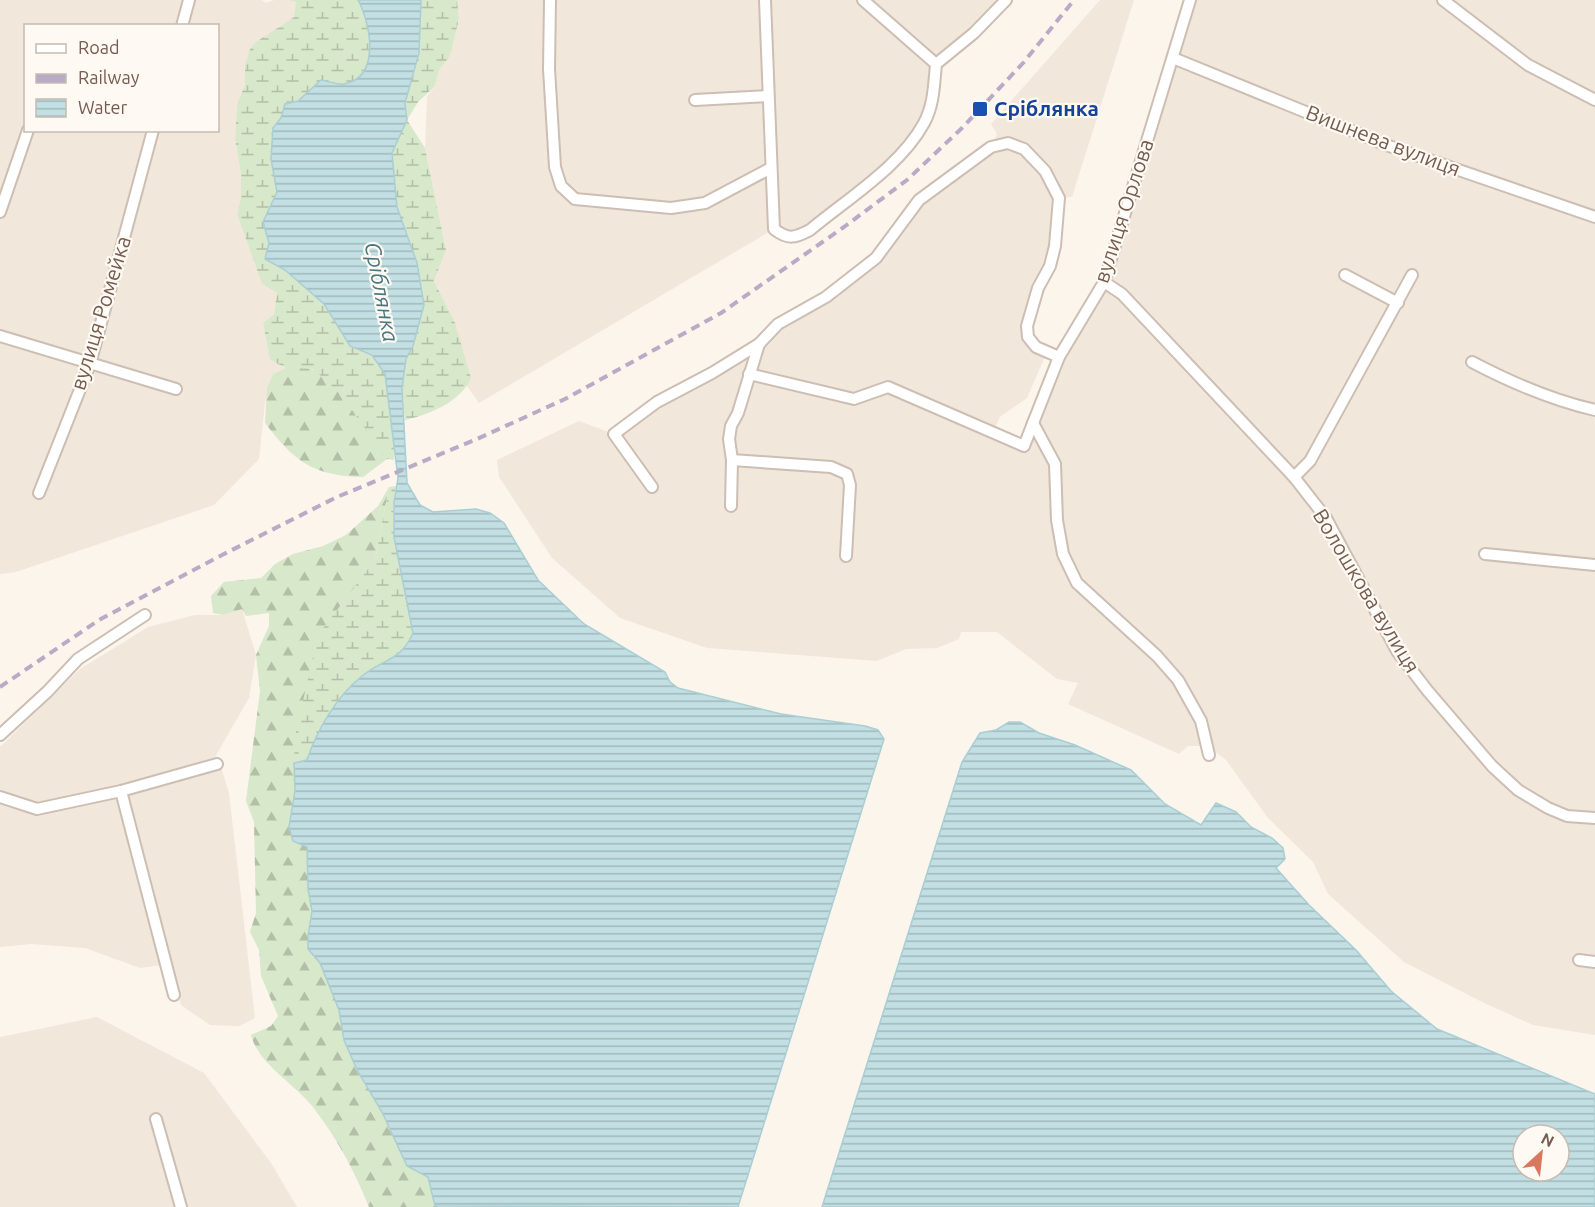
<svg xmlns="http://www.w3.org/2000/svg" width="1595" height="1207" font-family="Ubuntu,sans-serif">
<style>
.residential{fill:#f2e7db;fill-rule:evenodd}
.forest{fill:url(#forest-firs)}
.wetland{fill:url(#wetland-marsh)}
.water{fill:url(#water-rules);stroke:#a9ced4;stroke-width:1.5;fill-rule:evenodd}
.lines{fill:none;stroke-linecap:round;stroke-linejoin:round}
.street-casing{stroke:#cdbeb3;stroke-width:14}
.street{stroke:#fff;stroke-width:10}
.rail{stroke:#b9aac5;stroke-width:4;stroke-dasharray:9 6;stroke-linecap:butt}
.transit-dot{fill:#1a4fb4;stroke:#fef9f3;stroke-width:2}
.labels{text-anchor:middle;stroke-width:4.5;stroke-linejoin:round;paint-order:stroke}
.transit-label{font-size:21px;font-weight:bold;fill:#164399;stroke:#fef9f3;text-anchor:start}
.street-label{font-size:21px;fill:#755d51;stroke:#fef9f3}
.water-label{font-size:22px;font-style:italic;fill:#49767f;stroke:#fef9f3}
</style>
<defs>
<pattern id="forest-firs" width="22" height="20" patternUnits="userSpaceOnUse" patternTransform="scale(1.5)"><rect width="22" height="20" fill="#d7e8cb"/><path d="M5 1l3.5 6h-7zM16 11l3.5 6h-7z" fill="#b3bfa7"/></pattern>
<pattern id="wetland-marsh" width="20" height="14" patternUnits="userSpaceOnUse" patternTransform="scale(1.5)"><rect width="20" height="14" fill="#d7e8cb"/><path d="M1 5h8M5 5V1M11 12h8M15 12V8" fill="none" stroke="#b3bfa7"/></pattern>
<pattern id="water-rules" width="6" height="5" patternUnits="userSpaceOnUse" patternTransform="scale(1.5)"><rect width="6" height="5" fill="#c2dfe3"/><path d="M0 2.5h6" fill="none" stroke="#a2b8ba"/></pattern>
</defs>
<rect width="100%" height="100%" fill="#fbf5ec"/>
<g class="residential">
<path d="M0,0H262L266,3L274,0H288L296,2L295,17L276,28L245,66V83L237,105L235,139L241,174V197L237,214L262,284L277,293L274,314L263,323L270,360L286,368L273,374L265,403L259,459L214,505L16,572L0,574ZM26,26H218V130H26Z"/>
<polygon points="457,0 1006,0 936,64 933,96 905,152 810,230 783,236 774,229 479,403 467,386 468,369 449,311 434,281 446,250 425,148 427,96 435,86 439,70 450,56 459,19"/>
<polygon points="1100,0 1134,0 1072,197 1059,198 1055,246 1028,337 1047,352 1027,398 1000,417 993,432 1023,446 1059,357 1104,282 1190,0 1595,0 1595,1035 1533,1025 1484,1003 1404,962 1328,894 1313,862 1268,818 1226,760 1207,746 1188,746 1179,754 1068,704 1078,683 1057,679 997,632 961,632 959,639 937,648 906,649 877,661 707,648 620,618 552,558 499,477 497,460 579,421 614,434 712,373 876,258 907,215 991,147 997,134 991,124"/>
<polygon points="242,609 256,655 249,698 215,757 125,785 39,804 0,792 0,747 80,669 148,627 195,615 223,615"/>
<polygon points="221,767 229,793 255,1018 239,1026 210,1025 181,1005 127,794"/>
<polygon points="120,795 161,965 140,968 85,948 31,944 0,947 0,802 46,813"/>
<polygon points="97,1017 204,1073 271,1163 297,1207 0,1207 0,1037"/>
</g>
<g class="forest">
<path d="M286,368C294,368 306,366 313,370C337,382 373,436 387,459L363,477C313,476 294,461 265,423L267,388L273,374Z"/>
<path d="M389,487L375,560L352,593L295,736V791L289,827L293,840L307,846L308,889L312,911L308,936L309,949L320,963L339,1010L344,1040L357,1070L382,1112L407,1166L428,1177L438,1207H369C353,1168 338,1140 313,1107C294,1083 259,1065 251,1035L271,1026L278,1016L261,976L259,950L250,932L256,913L254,822L246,801L260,691L256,655L269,626V613L246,616L242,609L223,615L213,613L211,596L224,582L261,578L275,564L293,554L323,546L346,535L378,506Z"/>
</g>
<g class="wetland">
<path d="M288,0H358C370,22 382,77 344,84C338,85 328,82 321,81L273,128L271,159L277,192L263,222L269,243L265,259L285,270L325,304L350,346L372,355L385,374L393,424L394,460L387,459L341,395L320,375L312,369L286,368L270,360L263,323L274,314L277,293L262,284L237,214L241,197V174L235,139L237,105L245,84V66L250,49L256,42L294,17L296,2Z"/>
<path d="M421,0H457L459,19L450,56L439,70L435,86L418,102L407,120L425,148L446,250L434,281L455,323L471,378C461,402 428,415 405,420L402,388L406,359L413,346L424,305L417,263L397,207L392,152L407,120L405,103L419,53Z"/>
<path d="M396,486C385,536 409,583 413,633C401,661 383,659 362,676C336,697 317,730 307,760L294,763L295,736L318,635L375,560L389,487Z"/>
</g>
<g class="water">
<path d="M358,0H421L419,53L405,103L407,120L392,153L397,207L417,263L424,305L413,346L406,359L402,388L407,483L420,505L433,512L476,509L490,513L504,523L538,580L584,624L665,672L670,682L678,688L781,714L865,726L878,730L884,739L738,1207L435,1206L428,1177L407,1166L382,1112L357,1070L344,1040L339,1010L320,963L308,949V936L312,911L308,889L307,847L293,841L289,827L295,791L294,763L307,760C317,730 336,697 362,676C383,659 401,661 413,633L394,537V502L398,478L385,374L372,355L350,346L324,304L285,270L265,259L269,243L263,222L277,192L271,159L273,128L281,118L285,104L298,101L321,80C328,81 338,85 344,84C382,77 370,22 358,0Z"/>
<path d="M1009,722H1020L1039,733L1075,745L1131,770L1165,804L1201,825L1216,803L1236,812L1251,827L1272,838L1283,848L1285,859L1276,868L1309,905L1356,950L1391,991L1437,1029L1595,1094V1207H822L962,762L980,733L996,730ZM1523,1135H1559V1171H1523Z"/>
</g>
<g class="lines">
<g class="street-casing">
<g id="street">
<polyline points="550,0 549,69 555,167 561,186 575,199 671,208 705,203 771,168"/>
<path d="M765,0L774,229C788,240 795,238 810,230C847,199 901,166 924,123C934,105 934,84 936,64L974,33L1006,0"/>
<polyline points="863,0 936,64"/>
<polyline points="1443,0 1528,65 1595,100"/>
<polyline points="182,26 189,0"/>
<polyline points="1173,58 1389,146 1595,217"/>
<polyline points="695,100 768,96"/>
<polyline points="0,212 28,130"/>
<polyline points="1345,275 1398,303"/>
<polyline points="1104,282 1122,294 1294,477 1326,518 1397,651 1427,690 1492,766 1518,790 1548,808 1567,816 1595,818"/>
<polyline points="0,336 176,389"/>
<polyline points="759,344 738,413 731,426 729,439 732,460 831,467 847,474 850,485 846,556"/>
<path d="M1472,362C1512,383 1551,400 1595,410"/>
<polyline points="749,374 854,399 888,387 1024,446 1059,357 1104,282 1190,0"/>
<polyline points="1033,423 1055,464 1057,520 1063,554 1077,583 1157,656 1178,680 1201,721 1209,755"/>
<polyline points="1294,477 1310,461 1412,275"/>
<polyline points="652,487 614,434 657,402 712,373 759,344 778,324 826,297 876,258 919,200 991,147 1008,143 1024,149 1045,171 1059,198 1055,246 1050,266 1038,288 1027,326 1028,337 1036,347 1059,357"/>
<polyline points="39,493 90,364 153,130"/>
<polyline points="731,506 732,460"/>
<polyline points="1485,554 1595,565"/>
<polyline points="0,735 47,692 78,659 145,615"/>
<polyline points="121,791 174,995"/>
<polyline points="0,797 37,809 121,791 217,764"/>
<polyline points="1579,960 1595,962"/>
<polyline points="156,1119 181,1207"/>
</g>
</g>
<use href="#street" class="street"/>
<polyline class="rail" points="0,687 99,620 222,555 337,497 477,439 565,399 721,313 844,227 907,180 962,128 1024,62 1074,0"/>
</g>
<rect class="transit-dot" x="972" y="101" width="16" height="16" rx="3"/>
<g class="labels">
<g class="transit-label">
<text x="994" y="116">Сріблянка</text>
</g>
<g class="street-label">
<text transform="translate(1383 141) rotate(21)" y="7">Вишнева вулиця</text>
<text transform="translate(1124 211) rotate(-72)" y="7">вулиця Орлова</text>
<text transform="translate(101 313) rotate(-73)" y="7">вулиця Ромейка</text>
<text transform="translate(1366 591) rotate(59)" y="7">Волошкова вулиця</text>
</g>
<g class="water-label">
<text transform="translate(382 292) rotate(79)" y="8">Сріблянка</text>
</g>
</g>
<rect x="24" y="24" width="195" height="108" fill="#fef9f3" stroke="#c7bbb2" stroke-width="1.5"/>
<rect x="36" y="44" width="30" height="9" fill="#ffffff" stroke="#c7bbb2" stroke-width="1.5"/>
<text x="78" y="54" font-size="18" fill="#755d51">Road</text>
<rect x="36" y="74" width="30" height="9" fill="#b9aac5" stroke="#c7bbb2" stroke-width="1.5"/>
<text x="78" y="84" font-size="18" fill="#755d51">Railway</text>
<rect x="36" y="99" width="30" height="18" fill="url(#water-rules)" stroke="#c7bbb2" stroke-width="1.5"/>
<text x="78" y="114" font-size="18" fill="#755d51">Water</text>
<g transform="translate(1541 1153) rotate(27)"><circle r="28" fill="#fef9f3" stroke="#c7bbb2" stroke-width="1.5"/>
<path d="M0-4.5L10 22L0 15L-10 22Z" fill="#d8795f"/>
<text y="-9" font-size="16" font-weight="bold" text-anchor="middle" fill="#755d51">N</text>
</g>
</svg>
